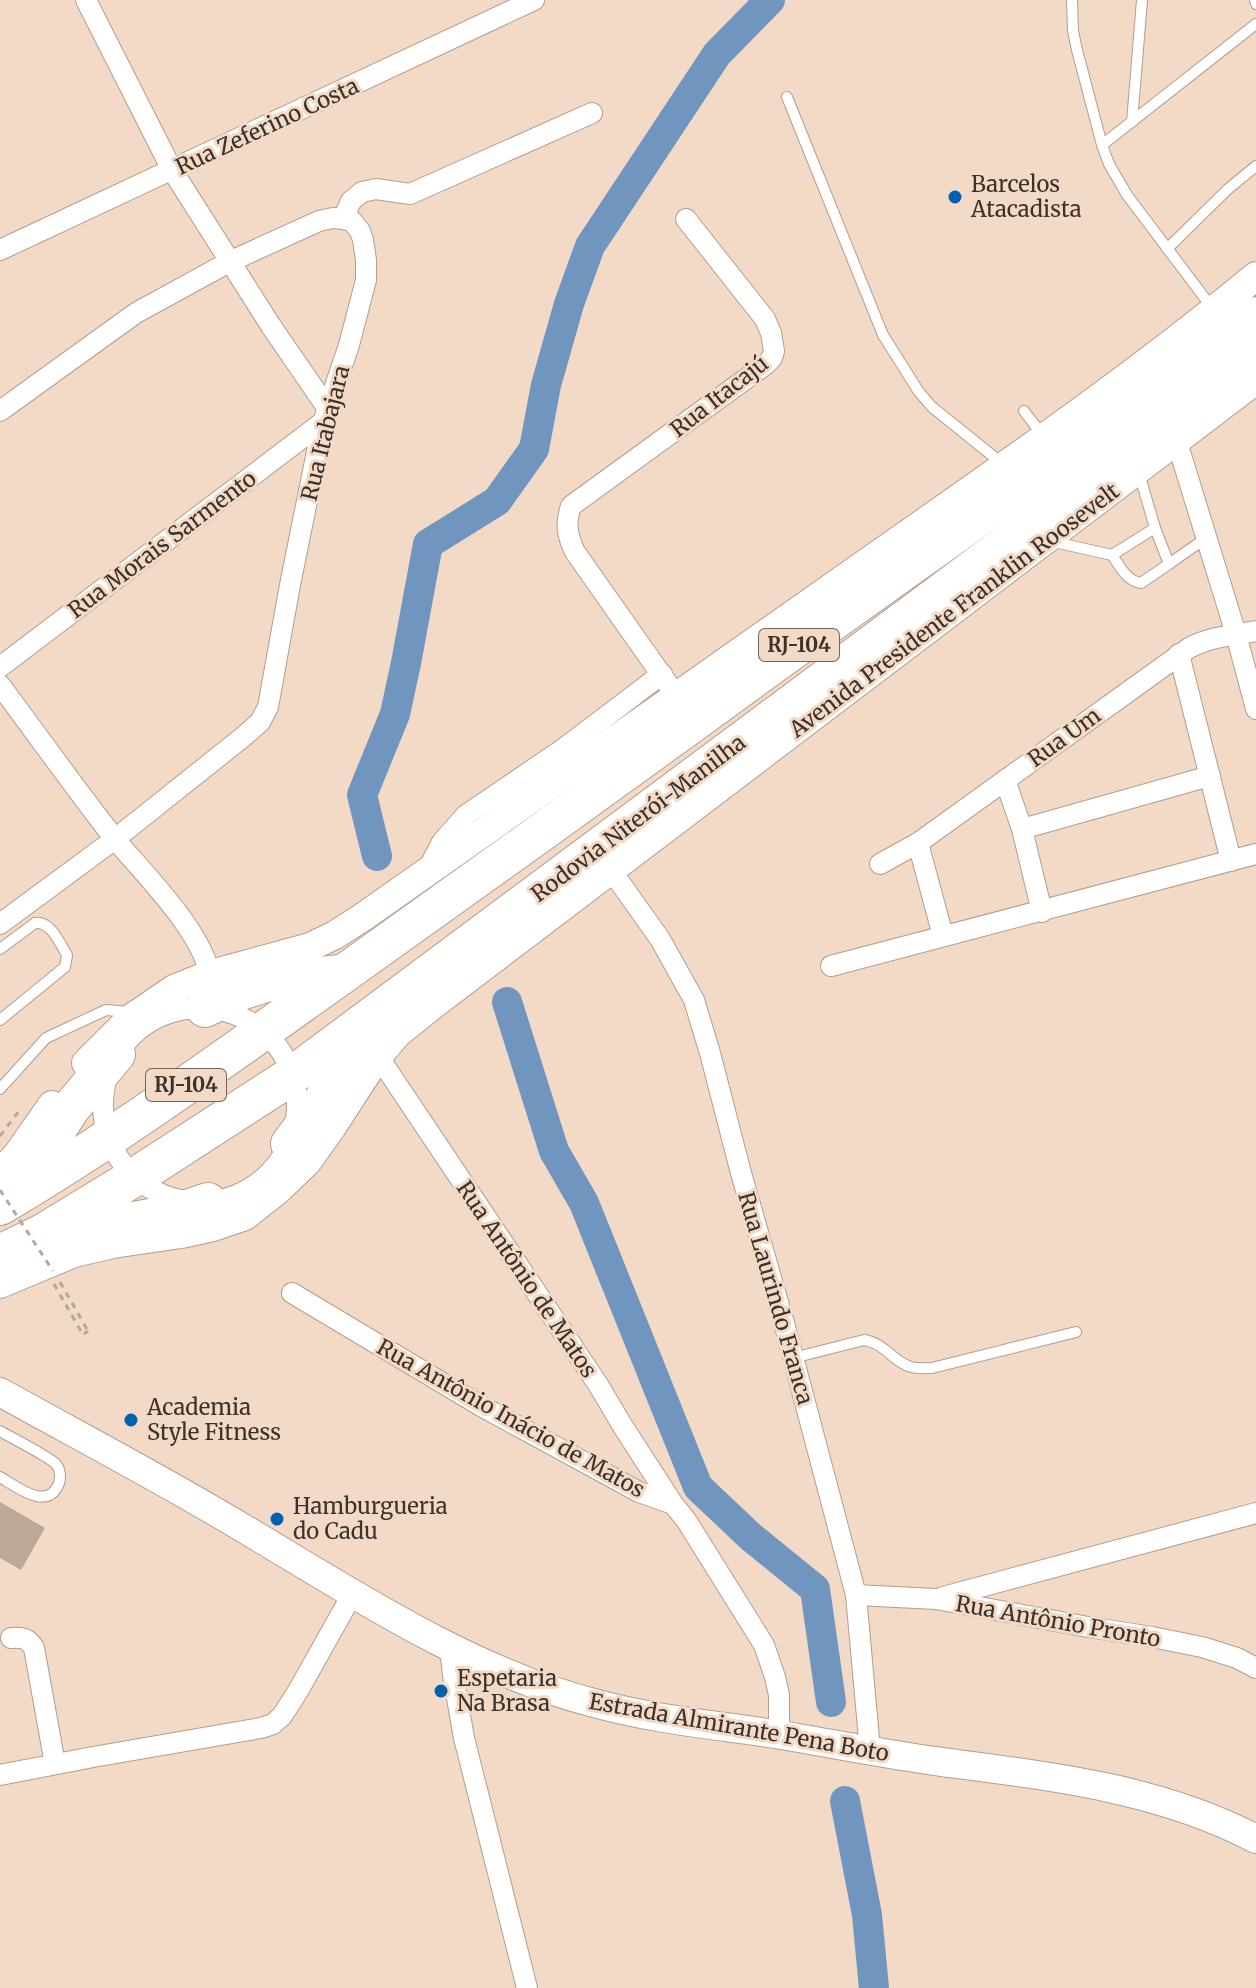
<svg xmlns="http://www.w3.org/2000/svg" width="1256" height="1988" font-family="Merriweather,serif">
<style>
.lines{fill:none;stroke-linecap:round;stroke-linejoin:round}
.river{stroke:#7095be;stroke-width:30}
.building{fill:#bea795}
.lane-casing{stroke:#b49d8c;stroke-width:12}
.street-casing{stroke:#b49d8c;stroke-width:22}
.secondary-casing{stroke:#b49d8c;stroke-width:30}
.highway-casing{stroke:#b49d8c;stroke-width:40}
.path{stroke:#baa797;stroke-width:3;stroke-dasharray:6 6;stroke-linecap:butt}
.lane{stroke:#fff;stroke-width:10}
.street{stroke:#fff;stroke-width:20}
.secondary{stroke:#fff;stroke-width:28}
.highway{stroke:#fff;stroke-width:38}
.path-bridge{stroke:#baa797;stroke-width:3;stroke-dasharray:6 6;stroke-linecap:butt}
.poi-dot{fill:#0062af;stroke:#f2dac7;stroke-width:3}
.labels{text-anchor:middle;stroke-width:6;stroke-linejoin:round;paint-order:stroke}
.shield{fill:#f2dac7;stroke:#72645a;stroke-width:2}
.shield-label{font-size:20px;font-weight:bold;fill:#3b322b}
.street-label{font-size:22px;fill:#3b322b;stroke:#f2dac7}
.poi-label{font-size:22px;fill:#3b322b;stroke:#f2dac7;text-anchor:start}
</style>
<rect width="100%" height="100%" fill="#f2dac7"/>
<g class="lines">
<g class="river">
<polyline points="377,856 362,795 395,714 406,663 428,544 497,501 534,449 546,385 569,304 590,246 717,54 770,0"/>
<polyline points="507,1002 554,1151 584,1203 698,1487 751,1537 815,1589 831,1702"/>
<polyline points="845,1801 867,1915 874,1988"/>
</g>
</g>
<polygon class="building" points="0,1502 45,1528 21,1570 0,1558"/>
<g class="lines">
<g class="lane-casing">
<g id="lane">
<polyline points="1072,0 1073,31 1077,50 1102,145 1109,164 1127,195 1213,309"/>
<polyline points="1255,0 1256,4"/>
<polyline points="787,97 883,335 919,392 932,407 1004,465"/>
<polyline points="1132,122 1142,0"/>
<polyline points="1102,145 1256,24"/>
<polyline points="1167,249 1228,189 1256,166"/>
<polyline points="1024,411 1044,437"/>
<path d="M1050,541L1112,555C1120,566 1126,581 1141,583L1169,564L1155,528L1139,473"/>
<polyline points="1112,555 1155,528"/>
<polyline points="1169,564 1206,538"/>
<path d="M0,949L35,923C51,921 59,942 67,955L65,967L0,1020"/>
<polyline points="0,1089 46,1038 106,1010 129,1012"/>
<path d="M793,1358L864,1340C885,1343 893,1362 911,1367C918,1369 925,1368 932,1368L1076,1332"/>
<path d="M0,1431C12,1438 48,1456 56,1464C60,1469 61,1477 59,1483C48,1512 17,1487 0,1477"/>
</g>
</g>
<g class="street-casing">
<g id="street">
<polyline points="86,0 172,170 271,326 328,409"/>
<polyline points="343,219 351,201 362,192 376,189 410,194 592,113"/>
<polyline points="0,250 534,0"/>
<polyline points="0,411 136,313 229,262 319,221 333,218 343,219 352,221 360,231 363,240 366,260 366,280 349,345 323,422 290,585 268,707 260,722 243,737 115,839 0,924"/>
<polyline points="1177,442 1236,634 1256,709"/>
<polyline points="1179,654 1231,861"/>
<polyline points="0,667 323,422"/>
<path d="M0,685C38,736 75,788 114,838C142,872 212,940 210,984"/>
<path d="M677,697L575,552C567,535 565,524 571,506L765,365L772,358L774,351L771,333L765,319L686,219"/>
<polyline points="1005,780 1022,829 1042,912"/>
<polyline points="1022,829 1210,776"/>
<polyline points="918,843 943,936"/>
<path d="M880,864L918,843L1189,648C1210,637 1232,635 1256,631"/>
<polyline points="428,869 442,842 466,815 563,749 662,674"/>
<polyline points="611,870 660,939 694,1000 710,1053 741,1173 784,1323 856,1595 870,1750"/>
<polyline points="831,966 1256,854"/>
<circle cx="200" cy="1105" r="97"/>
<polyline points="378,1056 599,1386 622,1425 673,1504"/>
<polyline points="292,1293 481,1406 639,1492 673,1504 686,1520 764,1645 775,1677 779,1695 779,1735"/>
<polyline points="856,1595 936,1599 1088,1627 1152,1637 1202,1647 1237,1658 1256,1668"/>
<polyline points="943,1597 1256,1513"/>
<path d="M11,1638C22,1637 28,1638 34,1648L55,1764"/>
<polyline points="450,1647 453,1675 464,1738 527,1988"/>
<polyline points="0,1775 93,1757 261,1728 273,1724 282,1716 298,1691 353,1593"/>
</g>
</g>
<g class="secondary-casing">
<g id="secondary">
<path d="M86,1063L130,1019L174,989L211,974L310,947L335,935L363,917C530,800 696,683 862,566C996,472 1130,380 1256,276"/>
<polyline points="0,1173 17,1155 52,1105"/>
<polyline points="0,1284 74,1253 113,1244 181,1234 213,1227 245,1216 279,1189 307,1162 332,1127 378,1056 398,1033 429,1008 1256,380"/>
<path d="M0,1392C81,1437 163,1480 243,1528C352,1593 470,1671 594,1703C655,1720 718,1725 781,1735C834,1744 888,1755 942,1762C1049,1776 1159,1788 1256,1839"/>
</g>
</g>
<g class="highway-casing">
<g id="highway">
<polyline points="205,1008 240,991 272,981 340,974"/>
<polyline points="290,1144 324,1099 346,1062 369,1032"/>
<polyline points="17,1191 71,1108 116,1054"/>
<path d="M0,1206C120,1135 232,1053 346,972C464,888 581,804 698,719C883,583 1073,454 1256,316"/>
<polyline points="57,1232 94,1228 173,1214 208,1202"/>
<polyline points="0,1254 43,1233 135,1177 293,1075 1091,481 1256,353"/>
</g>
</g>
<g class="path">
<polyline points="0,1136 19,1111"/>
<polyline points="60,1282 88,1331"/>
<polyline points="54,1284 83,1335 88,1331"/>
</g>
<use href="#lane" class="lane"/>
<use href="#street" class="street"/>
<use href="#secondary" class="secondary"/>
<use href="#highway" class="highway"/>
<polyline class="path-bridge" points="0,1190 53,1271"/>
</g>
<g class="poi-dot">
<circle cx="955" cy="197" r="8"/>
<circle cx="131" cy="1420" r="8"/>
<circle cx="277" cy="1519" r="8"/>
<circle cx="441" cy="1691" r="8"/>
</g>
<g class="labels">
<g class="shield">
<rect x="759" y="629" width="80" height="32" rx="6"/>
<rect x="146" y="1069" width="80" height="32" rx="6"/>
</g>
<g class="shield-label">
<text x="799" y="652">RJ-104</text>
<text x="186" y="1092">RJ-104</text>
</g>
<g class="street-label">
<text transform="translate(267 126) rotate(-25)" y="8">Rua Zeferino Costa</text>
<text transform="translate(719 396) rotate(-38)" y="8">Rua Itacajú</text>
<text transform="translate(325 433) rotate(-76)" y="8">Rua Itabajara</text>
<text transform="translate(162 544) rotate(-37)" y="8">Rua Morais Sarmento</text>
<text transform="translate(954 610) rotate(-37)" y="8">Avenida Presidente Franklin Roosevelt</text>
<text transform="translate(1064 737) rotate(-36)" y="8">Rua Um</text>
<text transform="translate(638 818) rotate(-37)" y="8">Rodovia Niterói-Manilha</text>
<text transform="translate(527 1279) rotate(56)" y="8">Rua Antônio de Matos</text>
<text transform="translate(776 1298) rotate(74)" y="8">Rua Laurindo Franca</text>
<text transform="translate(511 1418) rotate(29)" y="8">Rua Antônio Inácio de Matos</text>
<text transform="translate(1058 1621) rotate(10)" y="8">Rua Antônio Pronto</text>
<text transform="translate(739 1727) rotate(10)" y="8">Estrada Almirante Pena Boto</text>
</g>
<g class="poi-label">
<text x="971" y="192">Barcelos<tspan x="971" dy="25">Atacadista</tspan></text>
<text x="147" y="1415">Academia<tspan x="147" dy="25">Style Fitness</tspan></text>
<text x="293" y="1514">Hamburgueria<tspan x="293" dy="25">do Cadu</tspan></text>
<text x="457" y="1686">Espetaria<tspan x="457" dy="25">Na Brasa</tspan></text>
</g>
</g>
</svg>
